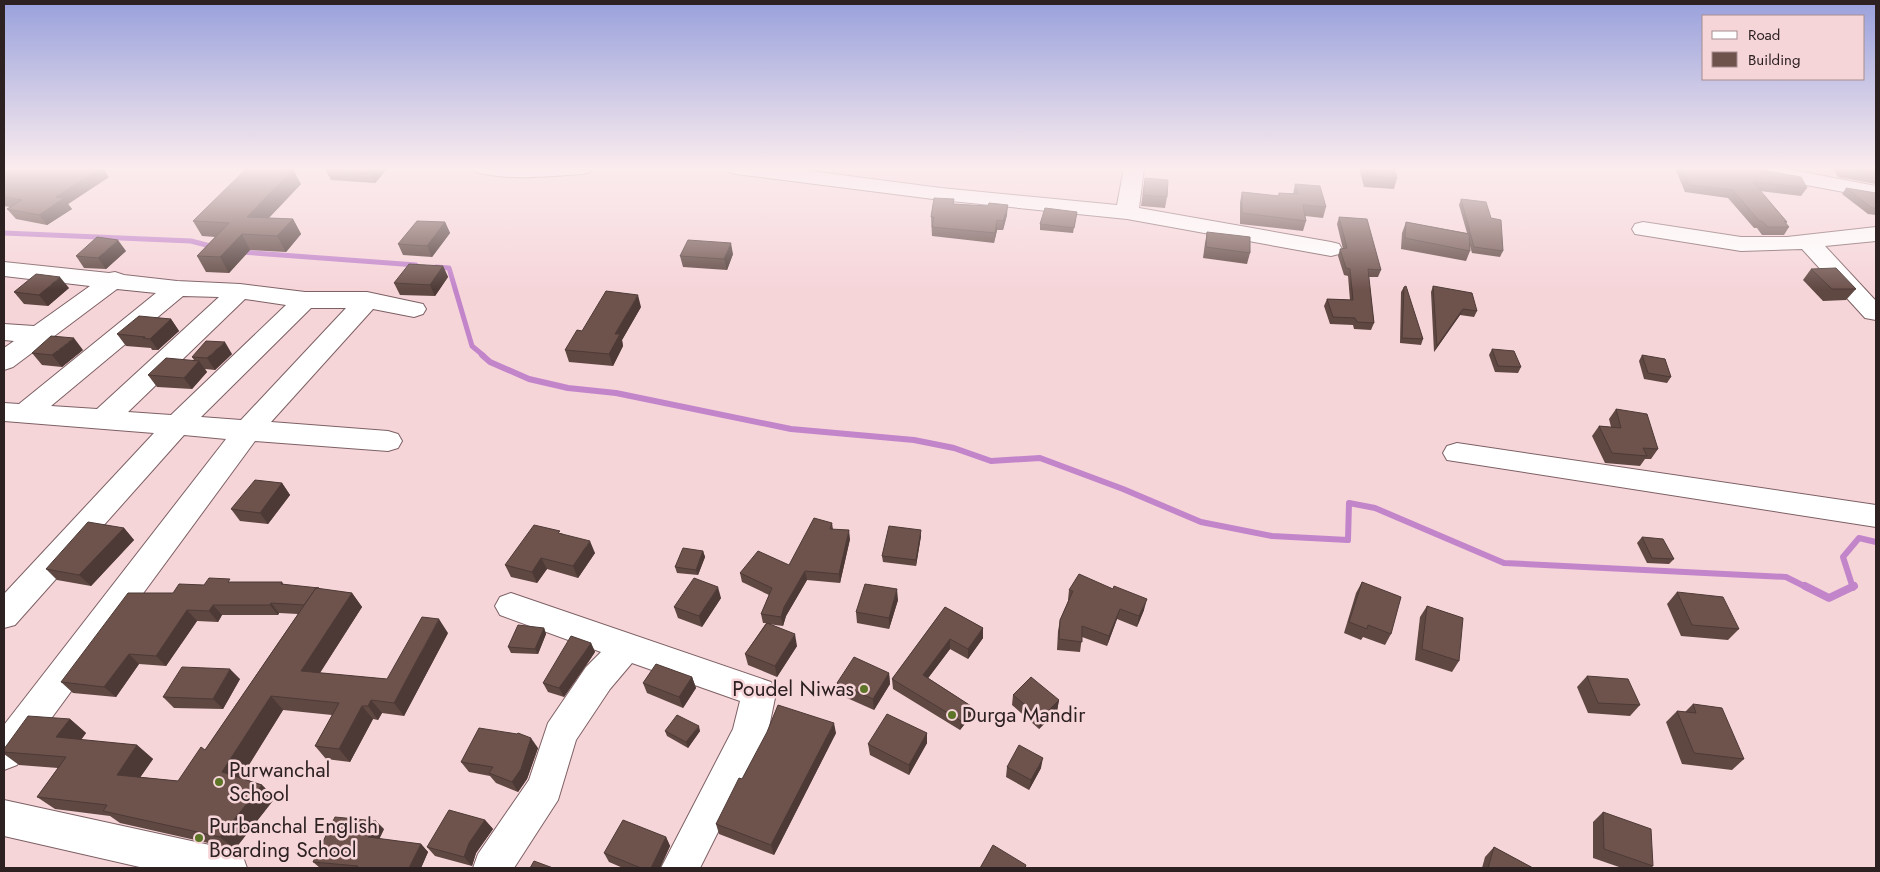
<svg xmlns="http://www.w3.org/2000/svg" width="1880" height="872" font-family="Jost,sans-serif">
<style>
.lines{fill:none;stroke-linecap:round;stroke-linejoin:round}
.stream-far2{stroke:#c285ca;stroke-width:5}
.stream-far1{stroke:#c285ca;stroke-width:6}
.stream{stroke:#c285ca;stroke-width:8}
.minor-casing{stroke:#7d6064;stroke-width:2}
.minor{fill:#fff;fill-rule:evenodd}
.wall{fill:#5f4742}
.shaded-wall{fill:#4d3a36}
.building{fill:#6e534d;stroke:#4d3a36}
.poi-dot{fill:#5c7527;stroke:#f6d5d9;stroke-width:2}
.labels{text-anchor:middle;stroke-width:5;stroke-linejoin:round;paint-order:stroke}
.near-poi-label{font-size:21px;fill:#2d2122;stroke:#f6d5d9;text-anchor:start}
</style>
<rect width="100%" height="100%" fill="#f6d5d9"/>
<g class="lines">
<g class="stream-far2">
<polyline points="4,233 191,241 214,247"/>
<polyline points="241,252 416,265"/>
<polyline points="436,267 449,268 472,346 484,356"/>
</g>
<g class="stream-far1">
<polyline points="482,355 490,362 529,379 568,388 616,393 791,429 914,440 954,448 991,461 1040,458 1123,489 1201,522 1272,536 1348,540 1349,503 1375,508 1504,563 1786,577 1808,588"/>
<polyline points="1853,588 1843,557 1859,538 1876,542"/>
</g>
<polyline class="stream" points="1805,586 1829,598 1854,586"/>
<g class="minor-casing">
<g id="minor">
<path d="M473,168H593L590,172L583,174C548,176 510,181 476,172Z"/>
<polygon points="726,168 787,168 941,188 1117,205 1124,168 1144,168 1139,208 1331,242 1339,244 1342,249 1339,254 1331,256 1127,219 941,200 736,174 729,172"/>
<polygon points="1737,168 1782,168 1876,186 1876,198 1747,174 1740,172"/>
<polygon points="1643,222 1741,237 1787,237 1876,227 1876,241 1825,246 1876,301 1876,320 1865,318 1802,249 1741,251 1635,234 1632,229 1635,224"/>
<path d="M4,262L109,273L115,272L124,275L177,281L240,284L305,292H367L423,304L426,309L423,314L414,317L373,309L271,422L388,431L398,434L402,441L398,448L388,451L255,441L17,765L4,770V725L226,439L184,435L15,625L4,628V594L154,433L4,421V403L19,404L156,293L117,289L13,367L4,370V348L14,341L4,340V324L34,326L90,286L4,276ZM183,296L219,297L97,409L51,406ZM245,299L286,305L171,415L128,412ZM311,308H346L241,420L201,417Z"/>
<polygon points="1457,443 1876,505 1876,527 1447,460 1443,453 1447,446"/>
<polygon points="511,593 771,682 776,693 768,732 700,868 661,868 733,729 740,701 632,663 610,689 576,740 558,800 514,868 473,868 478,854 529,780 548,723 586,667 601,652 500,615 495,606 500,597"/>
<polygon points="4,800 228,849 242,854 247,868 144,868 4,836"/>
</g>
</g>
<use href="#minor" class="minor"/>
</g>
<g class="wall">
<polygon points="4,168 109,177 68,204 72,209 47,225 16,219 7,209 10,207 4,206"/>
<polygon points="388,168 375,183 331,180 326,171"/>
<polygon points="1359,168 1394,168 1397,178 1394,189 1364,187"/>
<polygon points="1675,168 1751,168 1807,188 1801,196 1760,191 1787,222 1786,224 1789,227 1784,235 1762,235 1757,228 1754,228 1728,198 1685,192"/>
<polygon points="1832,168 1876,168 1876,184 1838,177"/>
<polygon points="1145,178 1167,197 1165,208 1141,206"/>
<polygon points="301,184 269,218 293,219 301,234 286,252 250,250 229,273 206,272 197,256 215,237 202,236 193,221"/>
<polygon points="1295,184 1326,207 1323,218 1305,216 1306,221 1303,231 1240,224 1240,202 1242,192 1278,196 1279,193 1293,194"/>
<polygon points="1846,188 1876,193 1876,215 1868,214 1842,194"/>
<polygon points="1461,199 1491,218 1503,251 1500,257 1472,253 1470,246 1470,251 1466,261 1401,249 1402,233 1406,222 1467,233 1459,205"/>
<polygon points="954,204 1007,215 1003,230 997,230 994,243 932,236 931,217"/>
<polygon points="1077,212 1073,233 1040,230 1040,224"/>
<polygon points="1339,217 1381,270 1378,277 1368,277 1374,323 1371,330 1354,329 1353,325 1330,324 1324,306 1327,299 1350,300 1348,276 1344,275 1338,256 1340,249 1343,249 1337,224"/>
<polygon points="445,222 450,233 432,257 403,255 398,244"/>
<polygon points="1207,232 1250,253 1247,264 1203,258 1205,243"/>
<polygon points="126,251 106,269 84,268 76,256"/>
<polygon points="733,254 727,270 683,267 680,256"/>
<polygon points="443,266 448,277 435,296 400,295 394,283"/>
<polygon points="1811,269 1856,289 1846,300 1823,301 1803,280"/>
<polygon points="1433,286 1477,311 1474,317 1460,315 1434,352 1431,292"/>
<polygon points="1404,287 1423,339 1421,345 1400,343 1401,292"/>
<polygon points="69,288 48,306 24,304 14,292"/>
<polygon points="641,307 622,340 623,346 613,366 569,362 565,350 582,331"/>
<polygon points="171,319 179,331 158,350 152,350 151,348 126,346 117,334"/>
<polygon points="1492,349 1521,367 1518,373 1495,372 1489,355"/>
<polygon points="83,350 62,367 42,365 32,353"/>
<polygon points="232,354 215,370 205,369 207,372 192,389 157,387 148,375 194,360 192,357"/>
<polygon points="1642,355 1671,377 1667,383 1644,379 1639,361"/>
<polygon points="1616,409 1658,449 1651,459 1645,459 1640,466 1605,463 1592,436 1599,426 1611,427 1609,419"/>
<polygon points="282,483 290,495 268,524 240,521 231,509"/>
<polygon points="832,523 833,529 850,539 840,583 807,580 786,616 783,626 768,624 797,646 777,677 748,665 745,654 766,623 763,623 761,614 769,595 742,582 740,573 789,565"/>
<polygon points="124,528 134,540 91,586 57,580 46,569"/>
<polygon points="561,533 595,553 578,578 547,569 537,583 511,577 505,565"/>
<polygon points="921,536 916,566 883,562 882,556"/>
<polygon points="1642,537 1674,559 1669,564 1647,563 1637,543"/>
<polygon points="703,551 705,557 698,575 677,573 675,567"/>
<polygon points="233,582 282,582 284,585 352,593 362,607 320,673 387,679 448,633 404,716 382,713 378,720 373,719 350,762 326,759 315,746 332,715 283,710 241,778 262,785 275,798 235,849 120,823 110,816 55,809 37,797 58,768 19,765 4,754 4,749 70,719 86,733 81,740 137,745 153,759 140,777 178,781 205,750 298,614 279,613 278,615 222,615 218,622 197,621 166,666 139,664 116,697 73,693 61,682 173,593 204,585"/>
<polygon points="1362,582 1391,634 1385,645 1363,637 1361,640 1344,633 1356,593"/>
<polygon points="1069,590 1144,610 1137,627 1117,619 1107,646 1082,637 1080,652 1057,650 1058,631 1060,620 1068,601 1068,600"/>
<polygon points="1677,592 1739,629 1728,640 1681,636 1667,604"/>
<polygon points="721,598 702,627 678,618 674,607"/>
<polygon points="898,600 889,629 857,623 856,612"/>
<polygon points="1427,606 1459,661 1452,672 1415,660 1420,617"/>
<polygon points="945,607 983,628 983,638 968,659 950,649 928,678 971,706 971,716 960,730 893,689 892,679"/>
<polygon points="544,628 546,634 538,654 511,653 508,647"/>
<polygon points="591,643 595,652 589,661 564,697 548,692 543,683"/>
<polygon points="889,673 890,684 874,710 838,694 837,683"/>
<polygon points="1587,676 1640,705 1630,716 1588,713 1577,687"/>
<polygon points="692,677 696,688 683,708 647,693 643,683"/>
<polygon points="240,679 223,709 174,708 163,697"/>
<polygon points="1013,695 1059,700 1057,711 1039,729 1012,705"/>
<polygon points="1693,704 1744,759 1732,770 1682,764 1666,722 1677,711 1685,712"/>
<polygon points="665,731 700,731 688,748 667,736"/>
<polygon points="836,733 774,855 719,834 716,824 742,779"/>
<polygon points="927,733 927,743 909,775 870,755 868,744"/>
<polygon points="538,748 527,779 518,792 496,783 490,776 469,772 461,762"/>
<polygon points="1007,767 1041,768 1029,790 1006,777"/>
<polygon points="1603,812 1653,866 1651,868 1622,868 1593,858 1593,822"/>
<polygon points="485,820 493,829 476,853 472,866 435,856 427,847"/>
<polygon points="384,829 379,839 421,844 428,852 421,868 320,868 313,862"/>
<polygon points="666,837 670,846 660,868 623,868 609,862 604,853"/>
<polygon points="1494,847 1533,868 1482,868 1485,857"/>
</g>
<g class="shaded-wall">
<polygon points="100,168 103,168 109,177 68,204 72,209 47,225 39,215 56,197"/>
<polygon points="376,168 388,168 375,183 371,174"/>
<polygon points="293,169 301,184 255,232 247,217"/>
<polygon points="1008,205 1007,215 1003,230 1003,221"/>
<polygon points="293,219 301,234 286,252 277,236"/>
<polygon points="997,220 997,230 994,243 995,233"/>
<polygon points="445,222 450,233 432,257 427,246"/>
<polygon points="242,234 250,250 229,273 220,257"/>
<polygon points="118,240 126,251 106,269 98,258"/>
<polygon points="731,243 733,254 727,270 724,259"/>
<polygon points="443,266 448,277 435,296 430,285"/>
<polygon points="60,277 69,288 48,306 39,295"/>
<polygon points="638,295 641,307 622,340 623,346 613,366 609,354 615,334"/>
<polygon points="1463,309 1460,315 1434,352 1437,346"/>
<polygon points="171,319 179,331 158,350 150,339"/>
<polygon points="74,338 83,350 62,367 52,355"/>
<polygon points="225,342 232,354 215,370 207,358"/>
<polygon points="199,361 207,372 192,389 184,378"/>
<polygon points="282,483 290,495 268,524 260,513"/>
<polygon points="124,528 134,540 91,586 79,575"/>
<polygon points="849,530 850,539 840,583 839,574"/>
<polygon points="921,530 921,536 916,566 916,560"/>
<polygon points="590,541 595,553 578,578 573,566"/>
<polygon points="703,551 705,557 698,575 696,570"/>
<polygon points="541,558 547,569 537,583 532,572"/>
<polygon points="805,571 807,580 786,616 783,626 781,617 784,607"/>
<polygon points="718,587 721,598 702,627 699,616"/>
<polygon points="897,589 898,600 889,629 889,618"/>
<polygon points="352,593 362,607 312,685 301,671"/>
<polygon points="1147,599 1144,610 1137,627 1139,616"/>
<polygon points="271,603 279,613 278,615 270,605"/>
<polygon points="213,605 222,615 218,622 209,611"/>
<polygon points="1120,609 1117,619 1107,646 1109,636"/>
<polygon points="187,610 197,621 166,666 156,656"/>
<polygon points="439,619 448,633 404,716 394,703"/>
<polygon points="544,628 546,634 538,654 535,649"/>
<polygon points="983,628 983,638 968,659 968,649"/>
<polygon points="795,634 797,646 777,677 775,666"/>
<polygon points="950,639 950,649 923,685 923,675"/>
<polygon points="591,643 595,652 589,661 564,697 559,688"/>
<polygon points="129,654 139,664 116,697 104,687"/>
<polygon points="230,669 240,679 223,709 213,699"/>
<polygon points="889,673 890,684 874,710 873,699"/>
<polygon points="692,677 696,688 683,708 679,697"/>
<polygon points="271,696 283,710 236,785 222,772"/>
<polygon points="371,700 382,713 378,720 368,706"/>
<polygon points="1059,700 1057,711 1039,729 1041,718"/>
<polygon points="362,706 373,719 350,762 339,749"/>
<polygon points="971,706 971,716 960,730 961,721"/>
<polygon points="70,719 86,733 73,750 56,737"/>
<polygon points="834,723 836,733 774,855 771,845"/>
<polygon points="699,726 700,731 688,748 686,742"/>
<polygon points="927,733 927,743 909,775 909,765"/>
<polygon points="531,738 538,748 527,779 518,792 512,782"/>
<polygon points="137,745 153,759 133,788 117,775"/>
<polygon points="1043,758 1041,768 1029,790 1031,780"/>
<polygon points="262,785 275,798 235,849 220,837"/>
<polygon points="485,820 493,829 476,853 472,866 464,857 469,843"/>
<polygon points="376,821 384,829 376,846 368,837"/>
<polygon points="666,837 670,846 660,868 651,868"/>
<polygon points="421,844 428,852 421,868 409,868"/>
</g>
<g class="building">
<polygon points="4,168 100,168 56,197 64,198 39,215 7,209 22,200 4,197"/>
<polygon points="247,168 293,169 247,217 293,219 277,236 242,234 220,257 197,256 229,223 193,221"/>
<polygon points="328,168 376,168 371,174 326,171"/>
<polygon points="1366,168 1394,168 1397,178 1368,176"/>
<polygon points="1682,168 1751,168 1801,177 1807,188 1753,182 1787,222 1784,221 1789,227 1768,227 1762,221 1759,221 1733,190 1689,185"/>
<polygon points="1848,168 1876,168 1876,174"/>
<polygon points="1145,178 1168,180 1167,197 1143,195"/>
<polygon points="1295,184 1320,186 1326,207 1303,205 1306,221 1242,213 1242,192 1279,196 1279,193 1298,194"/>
<polygon points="1846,188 1876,193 1876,208 1872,208"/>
<polygon points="934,198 954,199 953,204 988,206 989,203 1008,205 1003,221 997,220 995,233 932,227 934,217 931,217"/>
<polygon points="1461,199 1486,202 1491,218 1501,220 1503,251 1474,247"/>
<polygon points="1045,208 1077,212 1074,228 1040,224"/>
<polygon points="1339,217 1367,219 1381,270 1368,269 1374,323 1357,322 1355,318 1333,317 1327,299 1353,300 1350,269 1346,268 1340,249 1347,248"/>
<polygon points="417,221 445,222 427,246 398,244"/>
<polygon points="1406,222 1469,234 1470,251 1405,238"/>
<polygon points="1207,232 1250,237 1250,253 1206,247"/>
<polygon points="97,237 118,240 98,258 76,256"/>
<polygon points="688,240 731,243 724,259 680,256"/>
<polygon points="409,264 443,266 430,285 394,283"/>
<polygon points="1836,268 1856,289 1832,289 1811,269"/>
<polygon points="36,274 60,277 39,295 14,292"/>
<polygon points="1406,286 1423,339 1402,338 1404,287"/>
<polygon points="1433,286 1472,293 1477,311 1463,309 1437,346"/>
<polygon points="606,291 638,295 615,334 620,334 609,354 565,350 577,330 582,331"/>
<polygon points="139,316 171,319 150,339 143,338 145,337 117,334"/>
<polygon points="51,336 74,338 52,355 32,353"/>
<polygon points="206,341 225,342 207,358 192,357"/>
<polygon points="1492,349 1514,351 1521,367 1498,366"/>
<polygon points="1642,355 1665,359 1671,377 1648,373"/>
<polygon points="166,358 199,361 184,378 148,375"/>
<polygon points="1616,409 1647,414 1658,449 1643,448 1647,456 1612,453 1599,426 1621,428"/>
<polygon points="255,480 282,483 260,513 231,509"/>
<polygon points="814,518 832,523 830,529 849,530 839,574 805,571 784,607 781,617 761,614 772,588 740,573 758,551 789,565"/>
<polygon points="88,522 124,528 79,575 46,569"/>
<polygon points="534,525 560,531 558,533 590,541 573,566 541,558 532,572 505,565"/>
<polygon points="889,526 921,530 916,560 882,556"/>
<polygon points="1642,537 1663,539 1674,559 1652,558"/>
<polygon points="683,548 703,551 696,570 675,567"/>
<polygon points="1079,574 1113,589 1114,586 1147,599 1139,616 1120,609 1109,636 1082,626 1082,642 1059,639 1060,620 1073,591 1069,590"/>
<polygon points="209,578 230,579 228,582 282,582 281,584 319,588 316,588 304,605 271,603 270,605 213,605 209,611 187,610 156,656 129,654 104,687 61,682 128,593 173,593 179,584 204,585"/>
<polygon points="694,578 718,587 699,616 674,607"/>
<polygon points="1362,582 1401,597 1391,634 1368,625 1367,629 1349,622"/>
<polygon points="865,584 897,589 889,618 856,612"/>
<polygon points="316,588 352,593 301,671 387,679 422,617 439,619 394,703 371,700 368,706 362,706 339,749 315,746 339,703 271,696 222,772 262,785 220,837 103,811 107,805 37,797 66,757 4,752 4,749 28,716 70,719 56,737 137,745 117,775 178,781 201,747 205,750"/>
<polygon points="1677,592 1723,597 1739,629 1692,625"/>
<polygon points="1427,606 1463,618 1459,661 1422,649"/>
<polygon points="945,607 983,628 968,649 950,639 923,675 971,706 961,721 892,679"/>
<polygon points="767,623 795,634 775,666 745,654"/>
<polygon points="518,625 544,628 535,649 508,647"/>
<polygon points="571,636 591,643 585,652 559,688 543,683"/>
<polygon points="854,657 889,673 873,699 837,683"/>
<polygon points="656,664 692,677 679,697 643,683"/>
<polygon points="182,667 230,669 213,699 163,697"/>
<polygon points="1587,676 1628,679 1640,705 1598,703"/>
<polygon points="1031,677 1059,700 1041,718 1013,695"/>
<polygon points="1693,704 1722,708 1744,759 1694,753 1677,711 1696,713"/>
<polygon points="778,705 834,723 771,845 716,824 739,778 742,779 767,732"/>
<polygon points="887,714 927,733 909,765 868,744"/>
<polygon points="677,715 699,726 686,742 665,731"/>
<polygon points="479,728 517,734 518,733 531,738 521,769 512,782 489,773 493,767 461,762"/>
<polygon points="1019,745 1043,758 1031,780 1007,767"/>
<polygon points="449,810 485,820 469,843 464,857 427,847"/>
<polygon points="1603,812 1651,829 1653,866 1604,849"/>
<polygon points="335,817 376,821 368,837 421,844 409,868 356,868 358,866 313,862"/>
<polygon points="623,820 666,837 651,868 641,868 604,853"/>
<polygon points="993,845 1026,865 1025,868 980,868"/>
<polygon points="1494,847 1533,868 1488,868"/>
<polygon points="534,861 553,868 530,868"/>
</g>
<linearGradient id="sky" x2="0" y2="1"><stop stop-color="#99a1dc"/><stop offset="0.58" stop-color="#fbecee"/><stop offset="1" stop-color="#fbecee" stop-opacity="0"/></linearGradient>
<rect width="1880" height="290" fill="url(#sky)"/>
<g class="poi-dot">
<circle cx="864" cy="689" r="5"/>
<circle cx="952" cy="715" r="5"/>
<circle cx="219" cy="782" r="5"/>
<circle cx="199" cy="838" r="5"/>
</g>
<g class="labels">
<g class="near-poi-label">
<text x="854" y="696" text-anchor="end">Poudel Niwas</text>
<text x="962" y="722">Durga Mandir</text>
<text x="229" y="777">Purwanchal<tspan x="229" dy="24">School</tspan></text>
<text x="209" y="833">Purbanchal English<tspan x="209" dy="24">Boarding School</tspan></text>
</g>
</g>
<rect width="1880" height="872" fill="none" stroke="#2d2122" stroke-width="10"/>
<rect x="1702" y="15" width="162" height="65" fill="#f6d5d9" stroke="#a68d90"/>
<rect x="1712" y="31" width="25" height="8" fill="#ffffff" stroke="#a68d90"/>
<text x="1748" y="40" font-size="15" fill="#2d2122">Road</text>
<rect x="1712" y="52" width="25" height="15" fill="#6e534d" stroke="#a68d90"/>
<text x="1748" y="65" font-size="15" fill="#2d2122">Building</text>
</svg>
